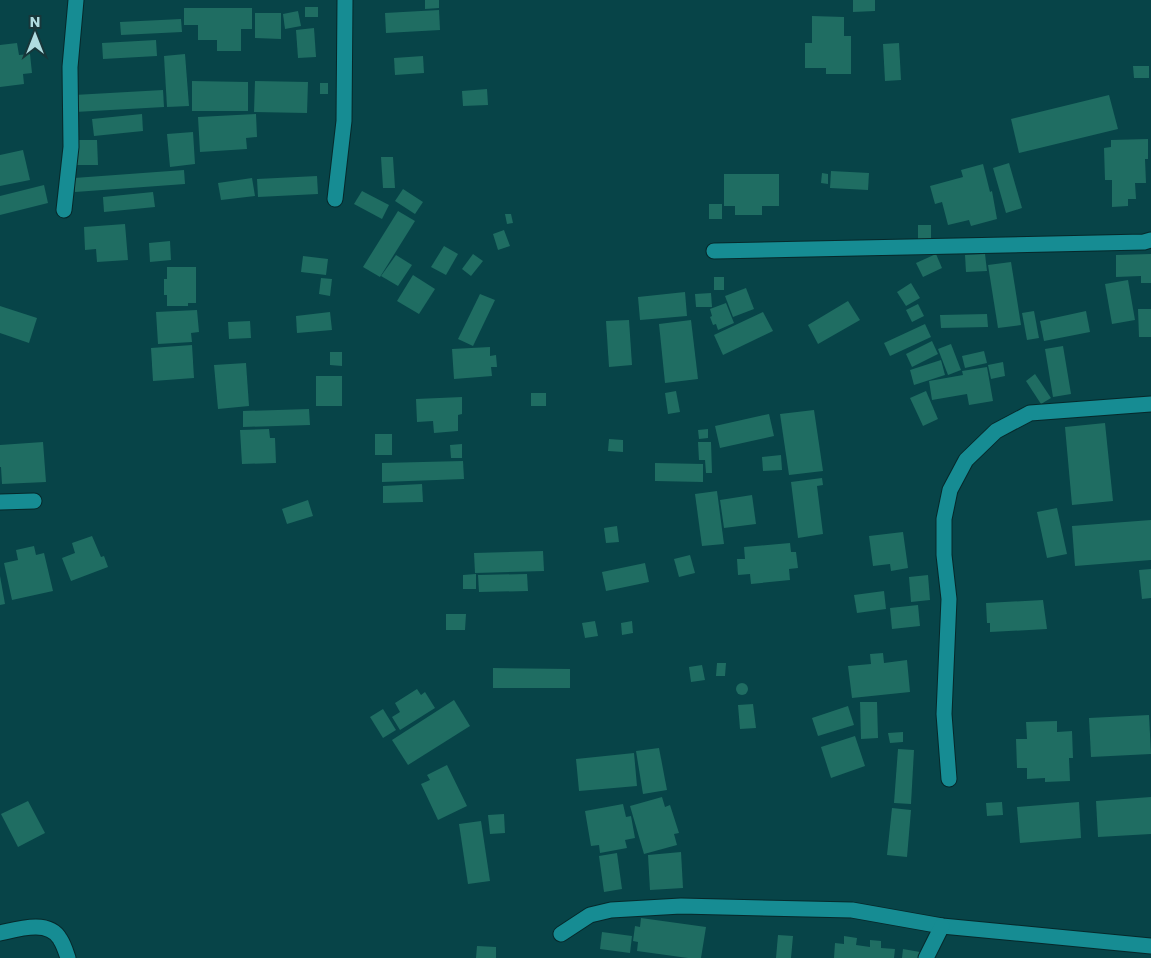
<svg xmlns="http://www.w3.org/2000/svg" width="1151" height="958" font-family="Poppins,sans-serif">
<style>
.building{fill:#1f6d62}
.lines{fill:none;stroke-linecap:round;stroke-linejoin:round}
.street-casing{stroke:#06282a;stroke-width:17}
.street{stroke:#168c93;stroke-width:15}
</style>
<rect width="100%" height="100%" fill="#074448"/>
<g class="building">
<polygon points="425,0 439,0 439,8 425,9"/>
<polygon points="853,0 875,0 875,11 853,12"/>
<rect x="305" y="7" width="13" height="10"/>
<polygon points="184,8 252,8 252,29 241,29 241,51 217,51 217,40 198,40 198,25 184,25"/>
<polygon points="439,10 440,30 386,33 385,13"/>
<polygon points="298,11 301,26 285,29 283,14"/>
<polygon points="255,13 281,13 281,39 255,38"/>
<polygon points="812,16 844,17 844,36 851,36 851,74 826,74 826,68 805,68 805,43 812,43"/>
<polygon points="181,19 182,32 121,35 120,22"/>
<polygon points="314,28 316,57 298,58 296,30"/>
<polygon points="156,40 157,56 103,59 102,43"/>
<polygon points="17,43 19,55 30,54 32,73 23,74 24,84 0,87 0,45"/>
<polygon points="899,43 901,80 885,81 883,44"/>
<polygon points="185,54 189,106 167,107 164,56"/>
<polygon points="423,56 424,73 395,75 394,58"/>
<polygon points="1133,66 1149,66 1149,78 1134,78"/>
<polygon points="192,81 248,82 248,111 192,111"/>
<polygon points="255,81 308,82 307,113 254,112"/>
<rect x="320" y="83" width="8" height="11"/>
<polygon points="487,89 488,105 463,106 462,91"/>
<polygon points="163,90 164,107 75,112 74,95"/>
<polygon points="1109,95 1118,129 1019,153 1011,119"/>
<polygon points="142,114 143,131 94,136 92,119"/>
<polygon points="256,114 257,137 246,138 247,149 200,152 198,117"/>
<polygon points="193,132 195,164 170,167 167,134"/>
<polygon points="1148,139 1148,159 1145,159 1146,183 1135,183 1136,199 1128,199 1128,206 1112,207 1112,180 1105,180 1104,148 1111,147 1111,140"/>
<polygon points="76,140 97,140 98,165 77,165"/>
<polygon points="23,150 30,180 0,186 0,155"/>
<polygon points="381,157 393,157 395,188 383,188"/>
<polygon points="1009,163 1022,208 1006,213 993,168"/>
<polygon points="983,164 990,192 992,191 997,219 971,226 969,220 948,225 942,202 935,204 930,186 963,177 961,170"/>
<polygon points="184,170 185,184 75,192 74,178"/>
<polygon points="831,171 869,173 868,190 830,188"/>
<polygon points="822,173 828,174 828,184 821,183"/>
<polygon points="724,174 779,174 779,206 762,206 762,215 735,215 735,206 724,206"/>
<polygon points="317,176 318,194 258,197 257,179"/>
<polygon points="252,178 255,196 221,200 218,183"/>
<polygon points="44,185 48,203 0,215 0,196"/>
<polygon points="403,189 423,202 415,214 395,201"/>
<polygon points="362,191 389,205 382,219 354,204"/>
<polygon points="153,192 155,207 104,212 103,197"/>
<rect x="709" y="204" width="13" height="15"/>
<polygon points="398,211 415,221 380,277 363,267"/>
<polygon points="505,214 511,214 513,223 507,224"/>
<polygon points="125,224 128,260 97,262 96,249 85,250 84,227"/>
<rect x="918" y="225" width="13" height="14"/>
<polygon points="504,230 510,246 498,250 493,234"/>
<polygon points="170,241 171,260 150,262 149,243"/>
<polygon points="444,246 458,254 446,275 431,267"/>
<polygon points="473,254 483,261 471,276 462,269"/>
<polygon points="936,254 942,268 923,277 916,263"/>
<polygon points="985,254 987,271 966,272 965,255"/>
<polygon points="1151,254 1151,283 1141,283 1141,276 1116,277 1116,255"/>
<polygon points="396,255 412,265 398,286 381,276"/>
<polygon points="303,256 328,259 326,275 301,272"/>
<polygon points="1011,262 1021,325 998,328 988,265"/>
<polygon points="167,267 196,267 196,303 188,303 188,306 167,306 167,295 164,295 164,279 167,279"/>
<polygon points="413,275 435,289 419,314 397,301"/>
<rect x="714" y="277" width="10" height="13"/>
<polygon points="321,278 332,279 330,296 319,294"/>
<polygon points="1128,280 1135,320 1112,324 1105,284"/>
<polygon points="911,283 920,298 906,306 897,292"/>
<polygon points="746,288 754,309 733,317 725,296"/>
<polygon points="685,292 687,316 640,320 638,297"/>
<polygon points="711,293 712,307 696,307 695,294"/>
<polygon points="480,294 495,300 473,346 458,339"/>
<polygon points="848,301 860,320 818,344 808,325"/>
<polygon points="726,303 734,323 718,330 716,324 713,325 710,317 712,316 710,309"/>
<polygon points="918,304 924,316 912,322 906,310"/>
<polygon points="0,306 37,318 29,343 0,333"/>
<polygon points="1138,309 1151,309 1151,337 1139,337"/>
<polygon points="197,310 199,332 191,333 192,342 158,344 156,312"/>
<polygon points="1034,311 1039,338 1027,340 1022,313"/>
<polygon points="1086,311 1090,332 1044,341 1040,321"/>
<polygon points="330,312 332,330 297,333 296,316"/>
<polygon points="763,312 773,331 723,355 714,335"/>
<polygon points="987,314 988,327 941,328 940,315"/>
<polygon points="629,320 632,365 609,367 606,321"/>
<polygon points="691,320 698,379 665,383 659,324"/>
<polygon points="250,321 251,338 229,339 228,322"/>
<polygon points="925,324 931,337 890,356 884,343"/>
<polygon points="932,341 938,354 912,367 906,354"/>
<polygon points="951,344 961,370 948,375 938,349"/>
<polygon points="192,345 194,378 153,381 151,348"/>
<polygon points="1063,346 1071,394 1053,397 1045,349"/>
<polygon points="490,347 490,356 496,355 497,367 491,367 492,376 454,379 452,349"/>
<polygon points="984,351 987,363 965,368 962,356"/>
<polygon points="330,352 342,352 342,366 330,365"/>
<polygon points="941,360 945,375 914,385 910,370"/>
<polygon points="1003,362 1005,376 991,379 988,365"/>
<polygon points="246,363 249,406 218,409 214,365"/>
<polygon points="987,367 993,401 969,405 967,394 932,400 929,381 963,375 962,371"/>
<polygon points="1035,374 1051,398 1041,404 1026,381"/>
<rect x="316" y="376" width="26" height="30"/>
<polygon points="676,391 680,412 668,414 665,393"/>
<polygon points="926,391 938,419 923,426 910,398"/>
<rect x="531" y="393" width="15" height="13"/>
<polygon points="462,397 462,414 458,415 458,431 434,433 433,421 417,422 416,399"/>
<polygon points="309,409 310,425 243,427 243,411"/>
<polygon points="814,410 823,471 789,475 780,414"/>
<polygon points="769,414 774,436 720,448 715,426"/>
<polygon points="1105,423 1113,501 1072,505 1065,427"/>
<polygon points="269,429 270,438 275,438 276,463 242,464 240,430"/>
<polygon points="708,429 708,438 699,439 698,430"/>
<rect x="375" y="434" width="17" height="21"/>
<polygon points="609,439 623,440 623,452 608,451"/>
<polygon points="43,442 46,482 2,484 1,467 0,467 0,445"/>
<polygon points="698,442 711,442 712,473 706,473 705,460 699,460"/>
<polygon points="462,444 462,458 451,458 450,445"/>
<polygon points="781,455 782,470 763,471 762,457"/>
<polygon points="463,461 464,479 382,482 382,463"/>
<polygon points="655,463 703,464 703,482 655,481"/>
<polygon points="822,478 823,485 817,486 823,534 798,538 791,482"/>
<polygon points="422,484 423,502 383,503 383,486"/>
<polygon points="717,491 724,544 702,546 695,494"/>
<polygon points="752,495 756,524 724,528 720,500"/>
<polygon points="308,500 313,516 287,524 282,509"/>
<polygon points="1057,508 1067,554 1047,558 1037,512"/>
<polygon points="1151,520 1151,560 1075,566 1072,526"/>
<polygon points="617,526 619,542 606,543 604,528"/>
<polygon points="903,532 908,568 891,571 890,564 873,566 869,536"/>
<polygon points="92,536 101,557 104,556 108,567 71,581 62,558 75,553 72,543"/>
<polygon points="790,543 791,552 796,552 798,568 789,569 790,580 751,584 750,574 738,575 737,559 745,559 744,547"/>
<polygon points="34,546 36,555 44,553 53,591 12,600 4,563 18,560 16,550"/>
<polygon points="543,551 544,571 475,573 474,553"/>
<polygon points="690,555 695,573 679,577 674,559"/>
<polygon points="645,563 649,582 606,591 602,572"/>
<polygon points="1151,569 1151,598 1142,599 1139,570"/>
<polygon points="476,574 476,589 463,589 463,575"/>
<polygon points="527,574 528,591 479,592 478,575"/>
<polygon points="928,575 930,600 911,602 909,577"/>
<polygon points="0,576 5,604 0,605"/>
<polygon points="884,591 886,609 857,613 854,595"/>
<polygon points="1043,600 1047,629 990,632 990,623 987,623 986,603"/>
<polygon points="918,605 920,626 892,629 890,608"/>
<polygon points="446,614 466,614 465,630 446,630"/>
<polygon points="595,621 598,636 585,638 582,623"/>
<polygon points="632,621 633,633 622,635 621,623"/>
<polygon points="883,653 884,663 907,660 910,692 852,698 848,666 871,664 870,654"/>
<polygon points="717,663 726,663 725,676 716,676"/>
<polygon points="702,665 705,680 691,682 689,667"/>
<polygon points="493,668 570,669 570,688 493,688"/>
<circle cx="742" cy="689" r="6"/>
<polygon points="417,689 421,695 425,692 435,708 400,730 392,717 400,712 395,703"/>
<polygon points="454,700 470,726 408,765 392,740"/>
<polygon points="860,702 877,702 878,738 861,739"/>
<polygon points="753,704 756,728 740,729 738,705"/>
<polygon points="848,706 854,725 818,736 812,718"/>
<polygon points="383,709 396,730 383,738 370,717"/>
<polygon points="1149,715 1151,754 1091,757 1089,718"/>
<polygon points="1057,721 1057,732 1072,731 1073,758 1069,758 1070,781 1045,782 1045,778 1027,779 1027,768 1017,768 1016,739 1027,739 1026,722"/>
<polygon points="903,732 903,742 890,743 888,733"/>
<polygon points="855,736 865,766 831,778 821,747"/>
<polygon points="659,748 667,790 643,794 636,751"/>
<polygon points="898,749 914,750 911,804 894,803"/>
<polygon points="634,753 637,786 579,791 576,759"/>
<polygon points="447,765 467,806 438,820 421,784 430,780 427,775"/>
<polygon points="662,797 665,807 670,805 679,833 674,834 677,845 644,854 630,806"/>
<polygon points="1151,797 1151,834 1098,837 1096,801"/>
<polygon points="28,801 45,833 18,847 1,814"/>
<polygon points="1002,802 1003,815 987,816 986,803"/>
<polygon points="1079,802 1081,838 1020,843 1017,807"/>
<polygon points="623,804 626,817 631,816 635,838 625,840 627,848 600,853 599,845 591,846 585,811"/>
<polygon points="892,808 911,810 907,857 887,855"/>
<polygon points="504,814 505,833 490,834 488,815"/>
<polygon points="481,821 490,881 468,884 459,824"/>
<polygon points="681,852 683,888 650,890 648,855"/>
<polygon points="617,853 622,889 604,892 599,856"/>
<polygon points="641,918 706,927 701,958 688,958 637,951 638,942 633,941 635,926 640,927"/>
<polygon points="602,932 632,936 630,953 600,949"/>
<polygon points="778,935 793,936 791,958 776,958"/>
<polygon points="844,936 857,938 856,945 870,947 870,940 881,941 881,948 895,949 894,958 834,958 835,943 844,944"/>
<polygon points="477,946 496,947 496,958 476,958"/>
<polygon points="903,949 920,952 919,958 902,958"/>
</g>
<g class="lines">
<g class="street-casing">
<g id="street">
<polyline points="335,199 344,121 345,0"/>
<polyline points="64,210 71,147 70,67 76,0"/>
<polyline points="714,251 1144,242 1151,240"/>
<polyline points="0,502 34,501"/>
<polyline points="949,779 944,714 949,599 944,555 944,519 950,490 966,460 996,431 1030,413 1151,404"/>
<path d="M0,933C18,929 49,919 60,939C64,945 66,952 68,958"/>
<polyline points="561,934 590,915 611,910 681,906 852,910 942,926 1151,946"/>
<polyline points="926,958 942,926"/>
</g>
</g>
<use href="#street" class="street"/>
</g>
<g transform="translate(35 35)" stroke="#17373a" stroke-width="4" paint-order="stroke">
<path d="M0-4L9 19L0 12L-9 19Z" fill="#afdce0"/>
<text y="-8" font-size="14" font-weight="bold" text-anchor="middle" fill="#afdce0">N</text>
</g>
</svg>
